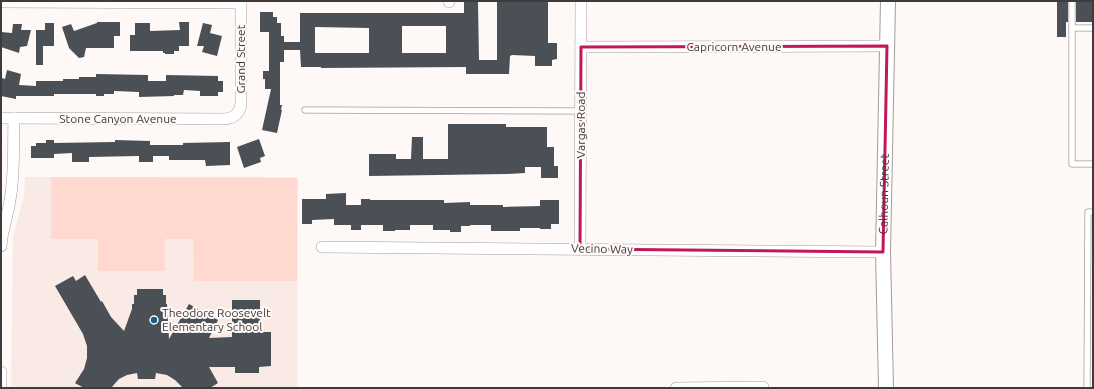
<svg xmlns="http://www.w3.org/2000/svg" width="1094" height="389" font-family="Ubuntu,sans-serif">
<style>
.built{fill:#f9eae6}
.green{fill:#ffd9cf}
.building{fill:#4a5055;fill-rule:evenodd}
.lines{fill:none;stroke-linecap:round;stroke-linejoin:round}
.service-casing{stroke:#a59c99;stroke-width:7}
.minor-casing{stroke:#a59c99;stroke-width:12}
.tertiary-casing{stroke:#a59c99;stroke-width:16}
.service{stroke:#fff;stroke-width:5.5}
.minor{stroke:#fff;stroke-width:11}
.tertiary{stroke:#fff;stroke-width:14}
.marked{fill:none;stroke:#c2185b;stroke-width:3;stroke-linejoin:round}
.poi-dot{fill:#155f93;stroke:#fef8f6;stroke-width:1.5}
.labels{text-anchor:middle;stroke-width:4;stroke-linejoin:round;paint-order:stroke}
.street-label{font-size:12px;fill:#3f3b3a;stroke:#fef8f6}
.poi-label{font-size:12px;fill:#3f3b3a;stroke:#fef8f6;text-anchor:start}
</style>
<rect width="100%" height="100%" fill="#fef8f6"/>
<polygon class="built" points="25,177 298,177 297,388 11,388 13,236 24,196"/>
<polygon class="green" points="51,177 297,178 297,281 194,281 193,239 165,239 165,271 98,271 98,239 51,239"/>
<g class="building">
<path d="M518,1H548V43H557V59L552,60V66H535V56L512,55L510,56L509,74H466V67L321,68V67H301L300,50H284V62H280V105H282L281,110H282L277,133L262,130L271,89H265V79H263V71H269V32H260V12H273V17H277V23H281V36H284V42H300V13H464V2H478L479,60H497V2ZM402,26H446V53H402ZM315,27L369,28V53H315Z"/>
<polygon points="1057,1 1068,1 1068,22 1066,22 1066,37 1057,37"/>
<rect x="1076" y="1" width="16" height="21"/>
<polygon points="97,22 120,22 120,36 114,36 114,48 86,48 84,57 79,58 69,48 62,27 71,24 74,31 97,23"/>
<polygon points="179,22 189,22 189,46 179,46 179,51 174,51 174,54 165,54 165,53 163,53 163,51 130,51 130,35 135,35 135,23 150,23 150,31 180,30"/>
<polygon points="45,23 54,23 54,46 43,46 43,65 36,65 36,30 45,30"/>
<polygon points="203,23 212,25 210,33 222,36 217,56 202,52 204,46 197,46"/>
<polygon points="13,24 22,24 21,30 31,30 27,46 20,47 19,53 1,47 1,32 12,33"/>
<polygon points="7,70 21,74 19,85 36,86 36,81 63,81 63,79 79,79 79,77 96,77 96,74 148,75 148,81 166,81 166,75 218,76 218,81 223,81 223,92 218,92 218,96 200,96 200,91 184,90 183,95 174,95 174,96 139,97 139,92 114,91 114,94 104,94 104,96 96,96 96,94 54,94 54,96 16,96 16,99 1,96 2,78 5,79"/>
<polygon points="448,124 506,124 506,127 547,127 547,147 554,147 554,166 558,166 558,178 541,178 541,167 525,167 525,173 506,174 369,176 369,154 396,154 396,159 411,159 412,137 423,137 423,159 448,159"/>
<polygon points="259,139 265,156 260,158 261,162 244,168 237,147"/>
<polygon points="46,140 54,140 54,143 115,142 115,140 150,141 150,145 183,145 183,143 230,142 230,165 206,166 205,160 169,160 169,156 153,156 153,162 139,162 139,156 89,157 89,162 72,162 72,153 54,154 54,158 31,158 31,146 36,146 36,143 46,143"/>
<polygon points="346,193 346,205 361,205 361,199 370,199 370,200 444,200 444,203 470,202 470,205 503,205 503,207 540,206 540,200 559,200 559,224 551,224 551,229 540,229 540,228 520,228 520,231 491,231 491,225 470,225 470,226 461,226 461,232 450,232 450,230 433,230 433,225 410,225 410,230 395,230 395,231 383,231 383,225 361,225 361,230 351,230 351,225 334,225 334,219 312,220 312,224 302,224 302,199 326,199 326,194"/>
<polygon points="85,275 101,302 102,301 111,317 124,331 132,309 132,304 134,304 134,295 137,295 137,289 163,289 163,295 166,295 166,304 167,304 169,339 189,304 218,320 209,338 232,337 232,300 260,300 260,332 271,332 271,366 259,367 259,373 235,373 235,367 209,367 218,383 210,388 183,388 175,380 167,375 156,373 155,379 138,379 137,373 127,375 119,379 111,388 84,388 75,383 84,369 87,358 87,346 83,334 55,286 73,276 76,281"/>
</g>
<g class="lines">
<g class="service-casing">
<g id="service">
<polyline points="1072,1 1072,164 1093,164"/>
<polyline points="1072,28 1093,28"/>
<polyline points="305,110 581,111"/>
<polyline points="1087,388 1088,212 1093,212"/>
</g>
</g>
<g class="minor-casing">
<g id="minor">
<polyline points="449,1 449,2"/>
<polyline points="1,2 241,3"/>
<polyline points="581,47 887,46"/>
<path d="M1,118L225,119C234,118 239,114 241,105V1"/>
<path d="M1,246C2,230 8,215 10,200C15,173 13,145 14,118"/>
<polyline points="322,247 883,252"/>
<polyline points="580,249 581,1"/>
<polyline points="1,372 1,388"/>
<polyline points="676,388 763,387"/>
</g>
</g>
<g class="tertiary-casing">
<g id="tertiary">
<path id="s1" d="M886,388L883,252L888,1"/>
</g>
</g>
<use href="#service" class="service"/>
<use href="#minor" class="minor"/>
<use href="#tertiary" class="tertiary"/>
</g>
<path class="marked" d="M887,46L883,252L580,249L581,47Z"/>
<circle class="poi-dot" cx="154" cy="320" r="4"/>
<g class="labels">
<g class="street-label">
<text x="734" y="51">Capricorn Avenue</text>
<text transform="translate(241 59) rotate(-90)" y="4">Grand Street</text>
<text x="118" y="123">Stone Canyon Avenue</text>
<text transform="translate(581 125) rotate(-90)" y="4">Vargas Road</text>
<text dy="4" stroke="none"><textPath href="#s1" startOffset="194">Calhoun Street</textPath></text>
<text transform="translate(602 249) rotate(1)" y="4">Vecino Way</text>
</g>
<g class="poi-label">
<text x="162" y="317">Theodore Roosevelt<tspan x="162" dy="14">Elementary School</tspan></text>
</g>
</g>
<rect width="1094" height="389" fill="none" stroke="#3f3b3a" stroke-width="4"/>
</svg>
